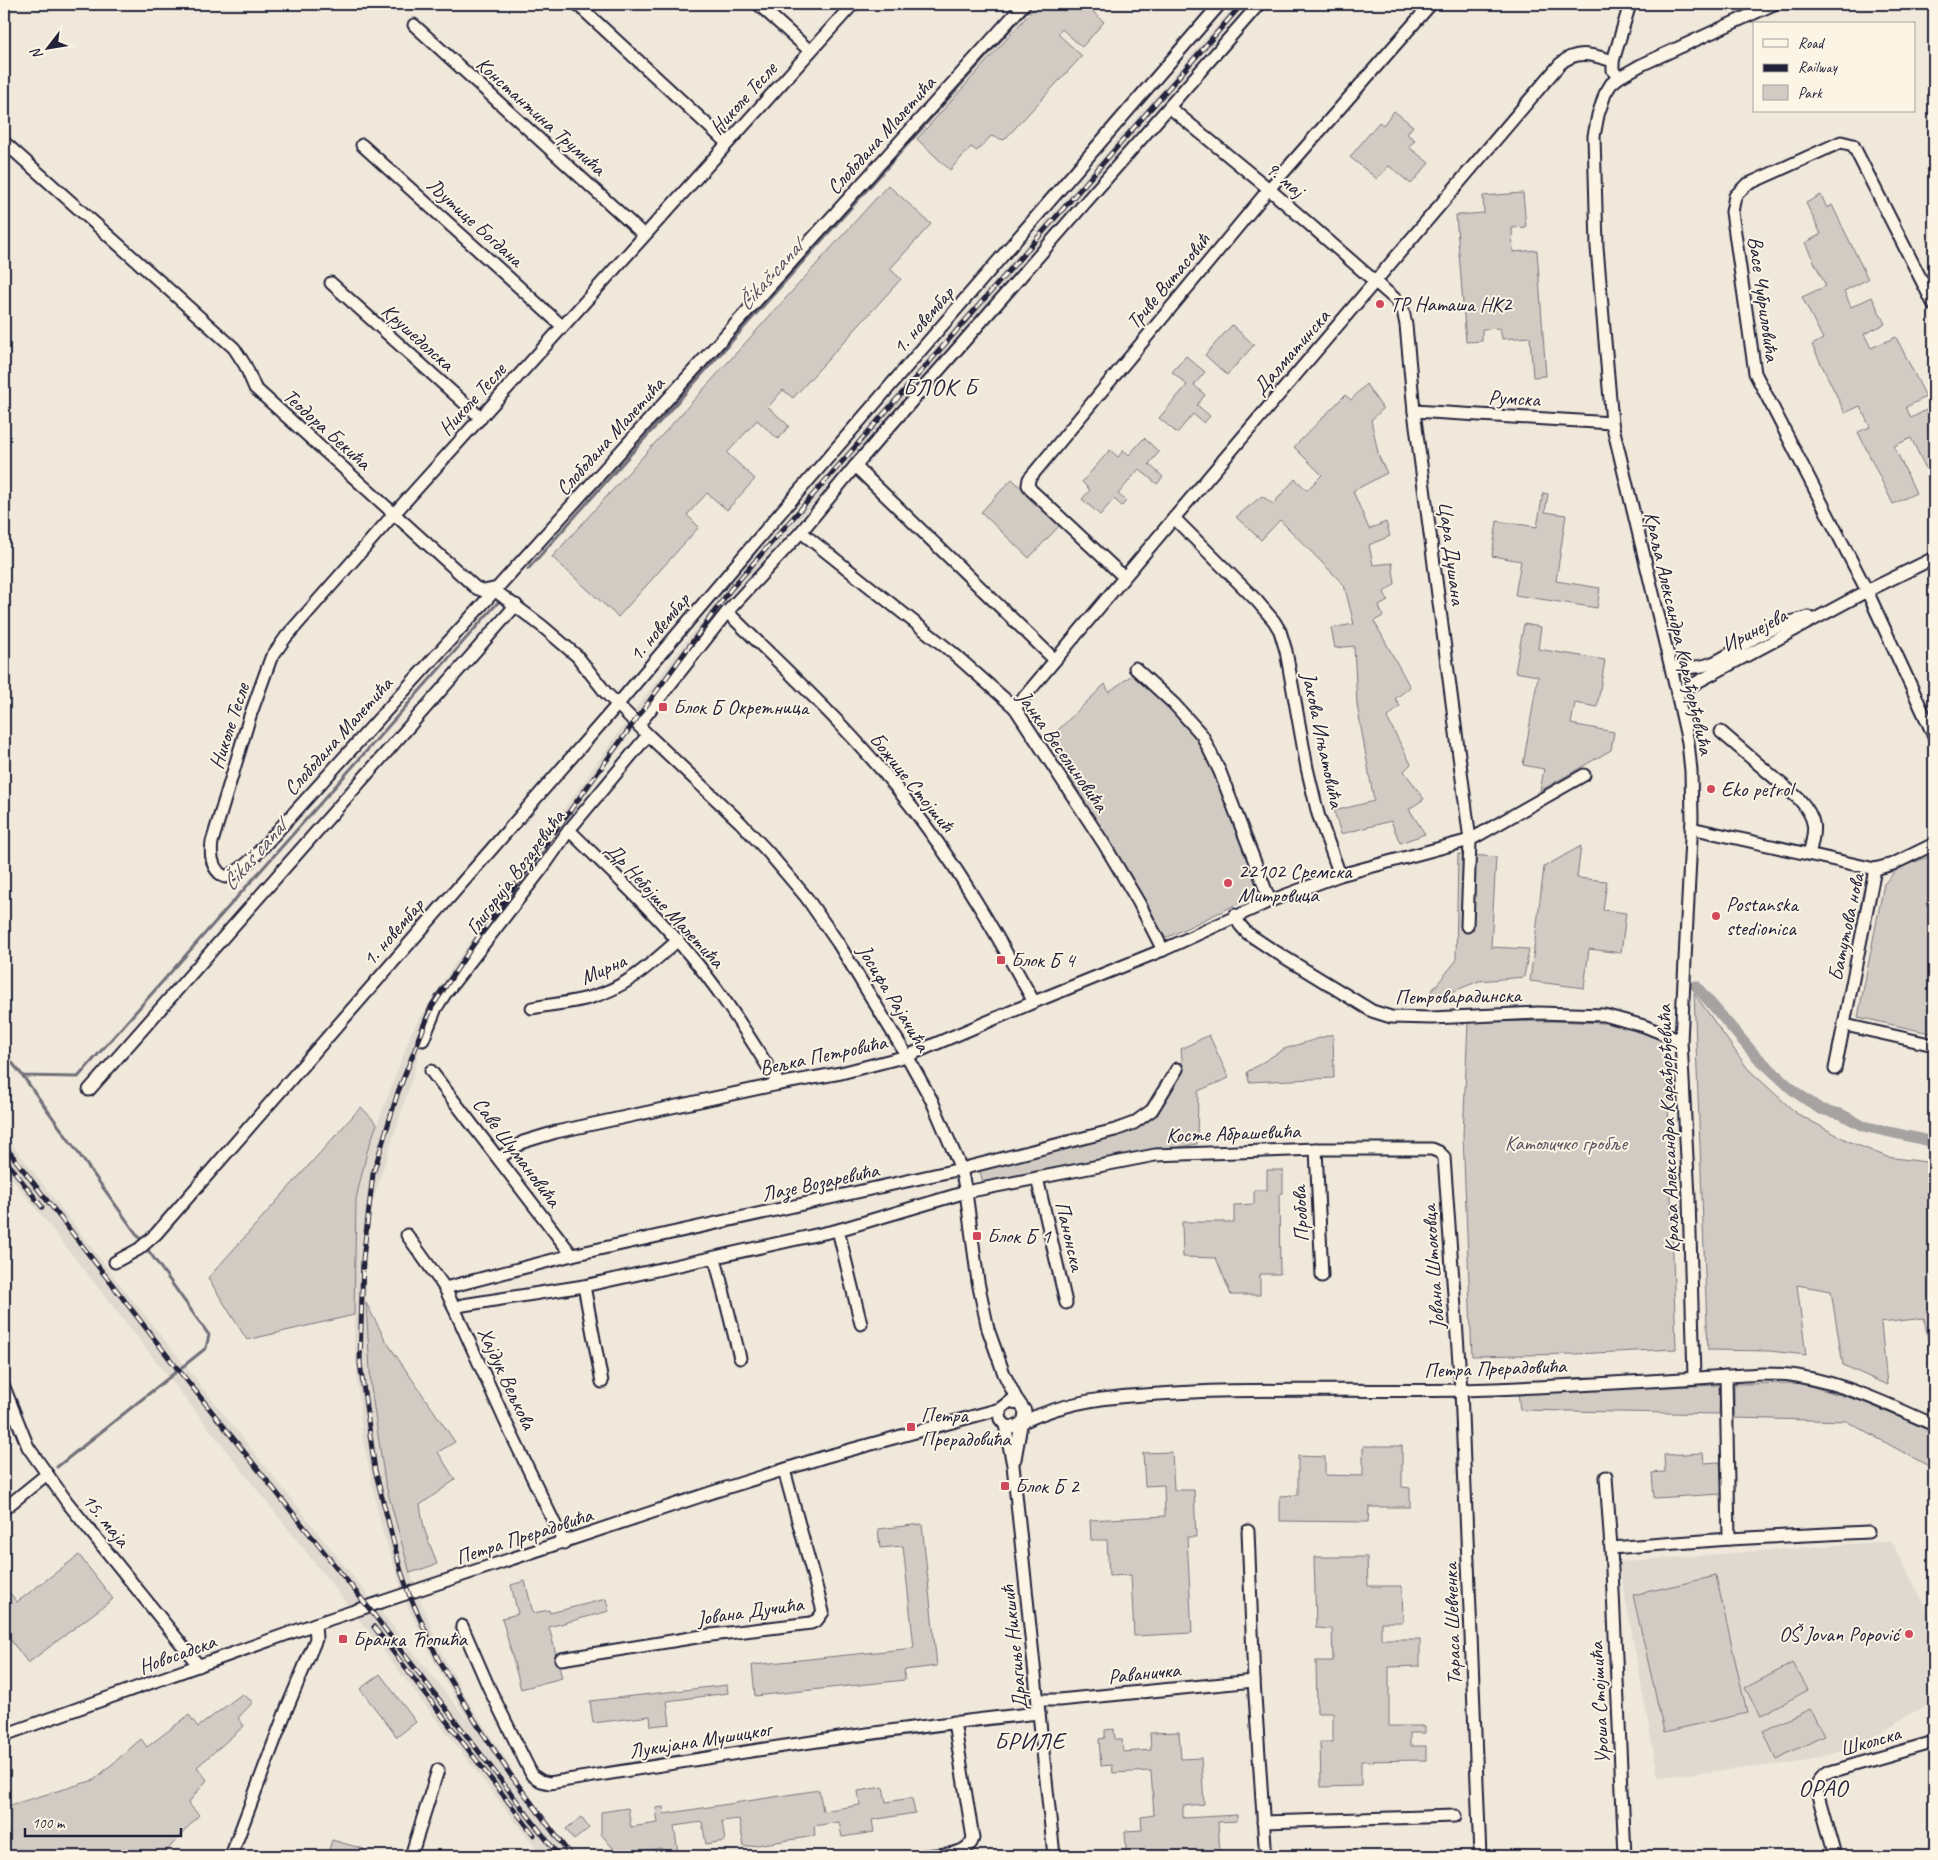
<svg xmlns="http://www.w3.org/2000/svg" width="1938" height="1860" font-family="Caveat,sans-serif">
<style>
.built{fill:#e0d9cf}
.green{fill:#d1cbc3;stroke:#7a767f}
.lines{fill:none;stroke-linecap:round;stroke-linejoin:round}
.stream{stroke:#716f79;stroke-width:3}
.canal{stroke:#a6a2a2;stroke-width:11}
.minor-casing{stroke:#22223b;stroke-width:15}
.minor{stroke:#fcf5e5;stroke-width:11}
.rail-casing{stroke:#22223b;stroke-width:5}
.rail{stroke:#fcf5e5;stroke-width:3;stroke-dasharray:9;stroke-linecap:butt}
.poi-dot{fill:#d1495b;stroke:#fcf5e5;stroke-width:2}
.labels{text-anchor:middle;stroke-width:4;stroke-linejoin:round;paint-order:stroke}
.street-label{font-size:21px;fill:#22223b;stroke:#fcf5e5}
.poi-label{font-size:21px;fill:#22223b;stroke:#fcf5e5;text-anchor:start}
.park-label{font-size:21px;fill:#575564;stroke:#fcf5e5}
.water-label{font-size:22px;font-style:italic;fill:#575564;stroke:#fcf5e5}
.quarter-label{font-size:24px;letter-spacing:1px;fill:#22223b;stroke:#fcf5e5}
</style>
<rect width="100%" height="100%" fill="#efe8db"/>
<filter id="ink" filterUnits="userSpaceOnUse"><feTurbulence type="fractalNoise" baseFrequency=".02" numOctaves="2"/><feDisplacementMap in="SourceGraphic" scale="10" xChannelSelector="R" yChannelSelector="G"/><feConvolveMatrix kernelMatrix="1 2 1 2 8 2 1 2 1" color-interpolation-filters="sRGB"/></filter>
<g filter="url(#ink)">
<g class="built">
<polygon points="1236,4 1247,4 707,626 441,998 425,1029 413,1075 373,1200 365,1248 366,1303 371,1388 385,1482 410,1573 440,1650 471,1706 513,1770 477,1733 575,1856 542,1856 333,1586 4,1168 4,1134 115,1278 469,1722 435,1663 407,1605 381,1526 362,1434 354,1339 354,1255 356,1199 367,1152 413,1029 452,968 623,726 723,592"/>
<polygon points="1891,1541 1934,1622 1934,1700 1862,1743 1803,1762 1658,1777 1619,1562"/>
</g>
<g class="green">
<polygon points="1038,4 1085,4 1104,22 1082,47 1062,29 1058,34 1082,56 1004,140 991,136 977,151 971,147 950,170 917,139"/>
<polygon points="1394,111 1413,126 1407,134 1415,140 1409,147 1429,163 1411,184 1389,166 1377,179 1350,157 1379,122 1383,125"/>
<polygon points="888,185 931,224 890,269 901,279 793,398 783,390 768,407 789,426 778,439 757,420 727,453 755,479 727,510 707,493 687,515 699,527 618,617 552,557"/>
<polygon points="1523,193 1526,227 1512,228 1513,252 1537,250 1546,376 1533,377 1530,337 1502,339 1500,328 1482,329 1482,341 1466,342 1456,215 1484,213 1483,196"/>
<polygon points="1821,195 1827,208 1832,205 1868,279 1844,291 1851,307 1872,297 1885,324 1864,334 1871,348 1896,337 1926,397 1906,407 1911,418 1934,406 1934,482 1933,483 1911,438 1894,446 1916,493 1893,504 1858,432 1870,427 1860,406 1845,413 1812,345 1823,339 1802,297 1826,286 1805,243 1821,234 1806,203"/>
<polygon points="1232,325 1254,345 1227,375 1205,355"/>
<polygon points="1186,356 1205,372 1194,385 1205,395 1197,405 1210,416 1204,423 1193,414 1177,433 1159,418 1187,385 1172,372"/>
<polygon points="1366,384 1383,409 1371,420 1379,457 1387,473 1353,491 1369,529 1386,522 1390,536 1369,545 1373,565 1392,563 1395,584 1384,592 1388,601 1379,606 1383,616 1374,621 1410,687 1395,699 1400,706 1387,718 1411,764 1404,771 1424,799 1409,809 1425,834 1400,843 1391,821 1341,834 1334,811 1374,801 1357,705 1354,646 1335,648 1331,628 1354,624 1344,585 1280,520 1261,540 1236,517 1262,496 1273,504 1295,479 1307,490 1322,475 1294,447 1345,395 1351,400"/>
<polygon points="1144,438 1159,452 1149,464 1163,477 1157,484 1139,469 1118,494 1126,501 1122,506 1114,499 1100,515 1082,499 1090,490 1082,482 1110,450 1118,457 1124,450 1129,455"/>
<polygon points="1012,479 1060,525 1029,558 981,512"/>
<polygon points="1543,493 1548,494 1545,512 1566,515 1556,581 1600,588 1597,608 1515,595 1521,561 1492,556 1497,521 1537,527"/>
<polygon points="1524,624 1541,627 1538,649 1605,660 1597,707 1575,703 1571,724 1614,732 1611,750 1540,791 1544,769 1523,765 1538,676 1515,672"/>
<path d="M1133,674C1157,695 1183,716 1200,743C1227,784 1244,845 1262,892L1166,938L1048,740L1105,684L1109,692Z"/>
<polygon points="1581,846 1577,878 1607,881 1603,910 1626,913 1621,953 1589,949 1584,988 1530,981 1544,867"/>
<polygon points="1458,854 1496,857 1491,947 1529,949 1524,977 1479,981 1434,999 1429,994 1456,961"/>
<polygon points="1934,855 1934,1034 1858,1017 1884,884 1898,868"/>
<polygon points="1694,993 1748,1069 1796,1113 1850,1142 1887,1157 1934,1163 1934,1359 1932,1360 1924,1318 1881,1323 1887,1385 1843,1365 1831,1291 1797,1285 1806,1355 1770,1351 1708,1350"/>
<polygon points="1551,1021 1604,1023 1638,1029 1666,1040 1676,1349 1575,1354 1472,1356 1463,1135 1468,1022"/>
<polygon points="1333,1034 1334,1078 1249,1082 1247,1072 1284,1049"/>
<polygon points="1209,1035 1229,1078 1198,1091 1197,1144 983,1183 979,1168 1141,1126 1183,1071 1181,1049"/>
<polygon points="361,1107 377,1124 367,1152 356,1199 354,1315 247,1340 208,1278"/>
<polygon points="1267,1170 1283,1170 1283,1193 1279,1194 1280,1274 1260,1274 1260,1295 1231,1295 1216,1258 1183,1257 1182,1222 1234,1222 1234,1205 1254,1204 1254,1190 1267,1190"/>
<polygon points="366,1303 386,1341 455,1442 438,1452 455,1480 420,1505 424,1528 437,1564 410,1573 385,1482 371,1388"/>
<polygon points="1799,1383 1861,1401 1934,1432 1934,1469 1846,1421 1734,1418 1734,1384"/>
<polygon points="1720,1385 1719,1414 1520,1410 1518,1392"/>
<polygon points="1363,1446 1402,1446 1402,1487 1410,1488 1410,1507 1369,1507 1368,1522 1280,1521 1280,1496 1298,1495 1298,1456 1325,1457 1325,1475 1363,1476"/>
<polygon points="1172,1452 1174,1490 1194,1490 1196,1537 1187,1537 1192,1633 1134,1636 1131,1575 1109,1576 1107,1540 1091,1540 1090,1520 1165,1516 1164,1485 1145,1486 1143,1453"/>
<polygon points="1703,1453 1704,1463 1720,1462 1722,1494 1654,1498 1652,1473 1665,1472 1664,1455"/>
<polygon points="922,1524 937,1666 904,1670 905,1680 755,1696 752,1665 914,1648 903,1546 880,1548 878,1529"/>
<polygon points="79,1555 113,1599 28,1663 6,1634 4,1636 4,1585 17,1602"/>
<polygon points="1314,1557 1367,1557 1368,1586 1402,1586 1403,1622 1381,1622 1381,1639 1420,1639 1420,1666 1389,1667 1389,1726 1425,1726 1425,1733 1410,1733 1410,1746 1426,1746 1426,1760 1361,1761 1361,1786 1321,1787 1320,1742 1333,1742 1333,1713 1317,1713 1316,1661 1333,1661 1332,1629 1316,1628"/>
<polygon points="1716,1576 1747,1713 1664,1732 1633,1595"/>
<polygon points="525,1581 533,1613 549,1610 550,1613 606,1599 609,1611 549,1627 562,1678 521,1689 502,1618 518,1614 511,1585"/>
<polygon points="1793,1663 1808,1690 1760,1716 1745,1688"/>
<polygon points="380,1674 416,1722 397,1737 360,1689"/>
<polygon points="727,1685 728,1693 667,1701 670,1724 651,1726 650,1716 593,1723 590,1701"/>
<polygon points="242,1694 253,1702 238,1718 244,1726 197,1767 207,1780 188,1803 199,1815 162,1856 4,1856 4,1807 94,1780 141,1739 147,1747 189,1715 198,1727"/>
<polygon points="1810,1709 1824,1736 1776,1759 1763,1731"/>
<polygon points="1114,1729 1115,1739 1122,1739 1123,1752 1151,1750 1150,1733 1179,1732 1181,1759 1201,1758 1204,1804 1183,1806 1183,1818 1237,1815 1237,1821 1218,1822 1220,1853 1190,1855 1190,1856 1106,1856 1106,1853 1126,1851 1125,1831 1142,1830 1141,1817 1154,1815 1151,1771 1113,1773 1112,1765 1101,1766 1099,1739 1105,1738 1105,1730"/>
<polygon points="883,1787 886,1802 912,1798 915,1813 872,1820 874,1832 842,1837 839,1822 814,1826 815,1836 744,1847 739,1819 722,1821 725,1841 706,1844 702,1822 674,1826 678,1852 662,1855 661,1848 618,1854 601,1834 601,1812 628,1808 631,1827 658,1823 656,1808 663,1807 664,1814 819,1790 823,1811 860,1805 858,1791"/>
<polygon points="581,1817 589,1828 574,1840 566,1829"/>
<polygon points="332,1840 364,1849 362,1856 327,1856"/>
</g>
<g class="lines">
<g class="stream">
<polyline points="528,569 1033,4"/>
<polyline points="4,1053 23,1076 78,1077 501,599"/>
<polyline points="23,1076 209,1335 206,1348 57,1467"/>
</g>
<polyline class="canal" points="1696,986 1755,1055 1794,1091 1820,1109 1841,1114 1863,1126 1934,1142"/>
<g class="minor-casing">
<g id="minor">
<polyline points="577,4 727,143"/>
<polyline points="758,4 810,51"/>
<path d="M853,4L393,515L286,637L271,658L250,716L212,842C210,856 212,870 225,877C237,872 245,866 254,857C510,572 769,290 1024,4"/>
<polyline points="414,25 644,235"/>
<polyline points="1618,78 1613,70 1613,61 1630,4"/>
<polyline points="1169,107 1269,189 1395,299 1403,310 1406,325 1414,411 1470,840 1467,926"/>
<polyline points="4,142 234,348 245,365 255,388 476,588 484,591 493,589 542,626 577,656 606,693 648,735 740,822 768,852 806,897 838,943 907,1056 932,1101 961,1169 966,1192 978,1282 988,1329 1004,1374 1016,1398 1025,1411 1024,1420 1017,1427 1006,1426 1000,1419 1001,1408 1010,1401 1020,1404"/>
<polyline points="362,145 562,326"/>
<polyline points="331,283 481,418"/>
<polyline points="1934,305 1853,145 1841,142 1746,185 1735,196 1732,212 1755,373 1867,591 1934,736"/>
<polyline points="1414,411 1612,423"/>
<polyline points="855,466 1055,660"/>
<polyline points="1174,518 1257,601 1274,621 1280,631 1286,651 1307,768 1318,814 1340,875"/>
<polyline points="801,532 953,653 1015,708 1104,844 1139,903 1163,950"/>
<polyline points="1124,577 1031,490 1028,485 1029,479 1269,189 1431,4"/>
<path d="M727,612C796,679 868,746 925,825C966,880 1000,941 1034,1002"/>
<path d="M1671,667C1716,671 1723,656 1758,636C1774,627 1791,621 1808,617"/>
<polyline points="1135,668 1174,704 1202,735 1220,772 1270,901"/>
<polyline points="1677,693 1867,591 1934,558"/>
<path d="M1015,708L1174,518L1560,64C1577,49 1593,55 1613,61"/>
<polyline points="639,724 727,612 801,532 855,466 1259,4"/>
<path d="M1721,732L1799,799C1817,819 1816,829 1809,854"/>
<polyline points="1691,828 1875,869 1893,864 1934,844"/>
<path d="M569,830C609,870 652,909 688,953C723,993 750,1039 779,1084"/>
<polyline points="1235,915 1240,925 1247,933 1271,949 1372,1011 1391,1017 1432,1018 1538,1013 1604,1015 1644,1026 1681,1041"/>
<path d="M532,1008C552,1004 573,1003 592,997C627,987 652,963 678,940"/>
<polyline points="1845,1025 1934,1045"/>
<polyline points="423,1040 436,1008 445,994 544,866 569,830 648,735"/>
<polyline points="1835,1069 1875,869"/>
<polyline points="431,1071 572,1255"/>
<polyline points="89,1090 516,605"/>
<polyline points="1316,1149 1322,1276"/>
<polyline points="499,1158 523,1142 556,1132 779,1084 841,1073 907,1056 1034,1002 1163,950 1270,901 1340,875 1470,840 1584,775"/>
<polyline points="1037,1178 1066,1303"/>
<polyline points="838,1230 861,1324"/>
<polyline points="407,1235 445,1288 508,1427 564,1543"/>
<polyline points="715,1258 740,1358"/>
<polyline points="115,1262 139,1249 156,1234 618,704 769,526 1220,4"/>
<polyline points="584,1286 602,1382"/>
<polyline points="445,1288 572,1255 961,1169 1115,1130 1134,1123 1152,1110 1177,1069"/>
<polyline points="454,1308 463,1305 584,1286 838,1230 966,1192 1155,1155 1316,1149 1432,1149 1439,1152 1444,1157 1461,1390 1480,1856"/>
<polyline points="1726,1376 1729,1539"/>
<polyline points="1694,1378 1689,1198 1681,1041 1692,818 1691,771 1688,742 1677,693 1612,423 1597,247 1594,136 1598,115 1605,94 1611,84 1618,78 1641,65 1774,4"/>
<polyline points="4,1387 28,1447 67,1502 199,1666"/>
<path d="M1023,1422C1076,1396 1135,1395 1193,1392C1282,1388 1372,1392 1461,1390C1561,1387 1662,1380 1763,1374C1774,1374 1786,1374 1797,1376C1846,1384 1890,1405 1934,1425"/>
<polyline points="1005,1425 1013,1465 1054,1856"/>
<polyline points="1015,1459 1021,1425"/>
<polyline points="1606,1477 1611,1548"/>
<polyline points="4,1509 47,1474"/>
<polyline points="1248,1531 1254,1681 1265,1845"/>
<path d="M462,1626L489,1688L532,1775L541,1781L549,1783C712,1757 875,1730 1039,1713"/>
<polyline points="561,1659 703,1636 811,1623 817,1620 823,1612 821,1604 784,1470"/>
<polyline points="1038,1700 1059,1700 1254,1681"/>
<polyline points="4,1735 315,1624 710,1493 824,1457 1000,1409"/>
<polyline points="1263,1822 1455,1816"/>
<polyline points="231,1856 287,1708 316,1639 315,1624"/>
<polyline points="411,1856 438,1770"/>
<path d="M922,1856C939,1854 968,1857 973,1838L954,1722"/>
<polyline points="1625,1856 1611,1548 1729,1539 1868,1532"/>
<path d="M1835,1856L1816,1788C1817,1780 1822,1775 1830,1772L1934,1742"/>
</g>
</g>
<use href="#minor" class="minor"/>
<g class="rail-casing">
<g id="rail">
<polyline points="4,1145 173,1363 368,1607 559,1856"/>
<polyline points="4,1158 42,1207"/>
<polyline points="374,1627 534,1835"/>
<polyline points="571,1856 510,1774 475,1721 438,1659 409,1594 401,1571 375,1470 360,1363 363,1259 373,1174 398,1092 432,1007 477,939 730,590 1242,4"/>
</g>
</g>
<use href="#rail" class="rail"/>
</g>
</g>
<g class="poi-dot">
<circle cx="1380" cy="304" r="5"/>
<rect x="658" y="702" width="10" height="10" rx="2.5"/>
<circle cx="1711" cy="789" r="5"/>
<circle cx="1228" cy="883" r="5"/>
<circle cx="1716" cy="916" r="5"/>
<rect x="996" y="955" width="10" height="10" rx="2.5"/>
<rect x="972" y="1231" width="10" height="10" rx="2.5"/>
<rect x="906" y="1422" width="10" height="10" rx="2.5"/>
<rect x="1000" y="1481" width="10" height="10" rx="2.5"/>
<circle cx="1909" cy="1634" r="5"/>
<rect x="338" y="1634" width="10" height="10" rx="2.5"/>
</g>
<g class="labels">
<g class="street-label">
<text transform="translate(743 98) rotate(-48)" y="7">Николе Тесле</text>
<text transform="translate(541 116) rotate(42)" y="7">Константина Трумића</text>
<text transform="translate(881 135) rotate(-48)" y="7">Слободана Малетића</text>
<text transform="translate(1285 179) rotate(40)" y="7">9. мај</text>
<text transform="translate(475 222) rotate(42)" y="7">Љутице Богдана</text>
<text transform="translate(1168 281) rotate(-50)" y="7">Триве Витасовић</text>
<text transform="translate(1764 299) rotate(82)" y="7">Васе Чубриловића</text>
<text transform="translate(923 320) rotate(-49)" y="7">1. новембар</text>
<text transform="translate(418 337) rotate(42)" y="7">Крушедолска</text>
<text transform="translate(1291 352) rotate(-49)" y="7">Далматинска</text>
<text transform="translate(1514 398) rotate(3)" y="7">Румска</text>
<text transform="translate(472 399) rotate(-48)" y="7">Николе Тесле</text>
<text transform="translate(327 429) rotate(42)" y="7">Теодора Бекића</text>
<text transform="translate(610 436) rotate(-48)" y="7">Слободана Малетића</text>
<text transform="translate(1452 553) rotate(83)" y="7">Цара Душана</text>
<text transform="translate(659 627) rotate(-50)" y="7">1. новембар</text>
<text transform="translate(1754 630) rotate(-28)" y="7">Иринејева</text>
<text transform="translate(1679 633) rotate(77)" y="7">Краља Александра Карађорђевића</text>
<text transform="translate(229 726) rotate(-72)" y="7">Николе Тесле</text>
<text transform="translate(338 736) rotate(-48)" y="7">Слободана Малетића</text>
<text transform="translate(1323 740) rotate(78)" y="7">Јакова Игњатовића</text>
<text transform="translate(1063 751) rotate(55)" y="7">Јанка Веселиновића</text>
<text transform="translate(912 782) rotate(51)" y="7">Божице Стојшић</text>
<text transform="translate(515 872) rotate(-53)" y="7">Глигорија Возаревића</text>
<text transform="translate(665 905) rotate(47)" y="7">Др Небојше Малетића</text>
<text transform="translate(1846 927) rotate(-78)" y="7">Батутова нова</text>
<text transform="translate(393 932) rotate(-49)" y="7">1. новембар</text>
<text transform="translate(603 969) rotate(-24)" y="7">Мирна</text>
<text transform="translate(1458 996) rotate(-1)" y="7">Петроварадинска</text>
<text transform="translate(894 998) rotate(59)" y="7">Јосифа Рајачића</text>
<text transform="translate(823 1055) rotate(-12)" y="7">Вељка Петровића</text>
<text transform="translate(1668 1129) rotate(-92)" y="7">Краља Александра Карађорђевића</text>
<text transform="translate(1233 1133) rotate(-2)" y="7">Косте Абрашевића</text>
<text transform="translate(517 1152) rotate(53)" y="7">Саве Шумановића</text>
<text transform="translate(820 1182) rotate(-12)" y="7">Лазе Возаревића</text>
<text transform="translate(1300 1214) rotate(-93)" y="7">Пробова</text>
<text transform="translate(1070 1236) rotate(77)" y="7">Панонска</text>
<text transform="translate(1433 1267) rotate(-94)" y="7">Јована Штоковца</text>
<text transform="translate(1495 1368) rotate(-2)" y="7">Петра Прерадовића</text>
<text transform="translate(507 1378) rotate(65)" y="7">Хајдук Вељкова</text>
<text transform="translate(106 1520) rotate(51)" y="7">15. маја</text>
<text transform="translate(524 1536) rotate(-18)" y="7">Петра Прерадовића</text>
<text transform="translate(750 1611) rotate(-8)" y="7">Јована Дучића</text>
<text transform="translate(1452 1624) rotate(-92)" y="7">Тараса Шевченка</text>
<text transform="translate(1014 1648) rotate(-96)" y="7">Драгиње Никшић</text>
<text transform="translate(177 1654) rotate(-20)" y="7">Новосадска</text>
<text transform="translate(1144 1673) rotate(-6)" y="7">Раваничка</text>
<text transform="translate(1599 1703) rotate(-93)" y="7">Уроша Стојшића</text>
<text transform="translate(700 1740) rotate(-9)" y="7">Лукијана Мушицког</text>
<text transform="translate(1870 1741) rotate(-16)" y="7">Школска</text>
</g>
<g class="poi-label">
<text x="1390" y="311">ТР Наташа НК2</text>
<text x="673" y="714">Блок Б Окретница</text>
<text x="1721" y="796">Eko petrol</text>
<text x="1238" y="878">22102 Сремска<tspan x="1238" dy="24">Митровица</tspan></text>
<text x="1726" y="911">Postanska<tspan x="1726" dy="24">stedionica</tspan></text>
<text x="1011" y="967">Блок Б 4</text>
<text x="987" y="1243">Блок Б 1</text>
<text x="921" y="1422">Петра<tspan x="921" dy="24">Прерадовића</tspan></text>
<text x="1015" y="1493">Блок Б 2</text>
<text x="1899" y="1641" text-anchor="end">OŠ Jovan Popović</text>
<text x="353" y="1646">Бранка Ћопића</text>
</g>
<g class="park-label">
<text x="1566" y="1150">Католичко гробље</text>
</g>
<g class="water-label">
<text transform="translate(769 275) rotate(-48)" y="8">Čikaš canal</text>
<text transform="translate(253 855) rotate(-49)" y="8">Čikaš canal</text>
</g>
<g class="quarter-label">
<text x="940" y="395">БЛОК Б</text>
<text x="1030" y="1749">БРИЛЕ</text>
<text x="1823" y="1796">ОРАО</text>
</g>
</g>
<rect width="1938" height="1860" fill="none" stroke="#fcf5e5" stroke-width="20"/>
<rect x="10" y="10" width="1918" height="1840" fill="none" stroke="#22223b" stroke-width="2" filter="url(#ink)"/>
<rect x="1753" y="22" width="162" height="90" fill="#fcf5e5" stroke="#a5a1a1"/>
<rect x="1763" y="39" width="25" height="8" fill="#fcf5e5" stroke="#a5a1a1"/>
<text x="1798" y="48" font-size="15" fill="#22223b">Road</text>
<rect x="1763" y="64" width="25" height="8" fill="#22223b" stroke="#a5a1a1"/>
<text x="1798" y="72" font-size="15" fill="#22223b">Railway</text>
<rect x="1763" y="85" width="25" height="15" fill="#d1cbc3" stroke="#a5a1a1"/>
<text x="1798" y="98" font-size="15" fill="#22223b">Park</text>
<g transform="translate(48 48) rotate(239)" stroke="#fcf5e5" stroke-width="4" paint-order="stroke">
<path d="M0-4L9 19L0 12L-9 19Z" fill="#22223b"/>
<text y="-8" font-size="14" font-weight="bold" text-anchor="middle" fill="#22223b">N</text>
</g>
<path d="M25 1828v8h156v-8" fill="none" stroke="#22223b" stroke-width="2.5"/>
<text x="32" y="1828" font-size="15" fill="#22223b" stroke="#fcf5e5" stroke-width="4" paint-order="stroke">100 m</text>
</svg>
